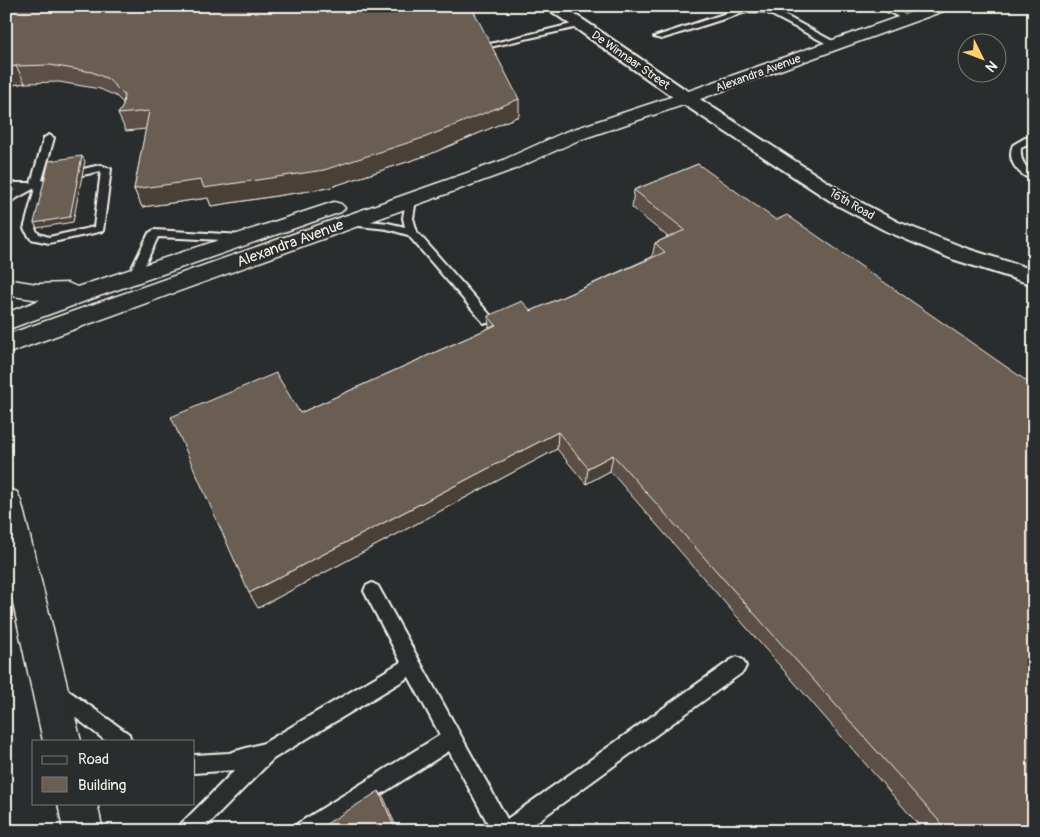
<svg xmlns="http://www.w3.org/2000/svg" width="1040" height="837" font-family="Pangolin,sans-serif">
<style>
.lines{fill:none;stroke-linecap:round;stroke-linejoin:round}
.lane-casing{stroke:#f4f1e8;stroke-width:4}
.street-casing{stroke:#f4f1e8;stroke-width:4}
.secondary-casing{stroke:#f4f1e8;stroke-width:3}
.lane{fill:#2a2d2e;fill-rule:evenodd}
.street{fill:#2a2d2e;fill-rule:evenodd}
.secondary{fill:#2a2d2e;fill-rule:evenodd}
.wall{fill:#5b5046;stroke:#f4f1e8}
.shaded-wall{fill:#4a4139;stroke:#f4f1e8}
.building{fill:#6a5d51;stroke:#f4f1e8}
.labels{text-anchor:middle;stroke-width:4;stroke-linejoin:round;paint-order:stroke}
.far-street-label{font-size:12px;fill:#f4f1e8;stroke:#2a2d2e}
.street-label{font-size:15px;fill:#f4f1e8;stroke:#2a2d2e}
</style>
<rect width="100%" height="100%" fill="#2a2d2e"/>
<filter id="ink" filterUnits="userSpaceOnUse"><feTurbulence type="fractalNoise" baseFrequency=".02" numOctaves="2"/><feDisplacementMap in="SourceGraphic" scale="10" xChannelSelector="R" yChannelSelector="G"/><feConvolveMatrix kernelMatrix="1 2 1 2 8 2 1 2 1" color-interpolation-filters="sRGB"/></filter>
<g filter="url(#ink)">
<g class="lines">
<g class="lane-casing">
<g id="lane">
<polygon points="761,6 771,8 840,45 833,47 766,12 749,11 661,39 654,37 745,7"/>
<polygon points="878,6 889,6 913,19 906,21"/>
<polygon points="580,22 583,22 583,26 490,47 486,45"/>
<polygon points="49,135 54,138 42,180 47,183 35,229 39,234 49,237 94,227 101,171 83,175 78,172 79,170 100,165 111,169 103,231 49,243 31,239 24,229 35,188 6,204 6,196 16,190 6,189 6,183 31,183 44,138"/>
<path d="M1034,136V142L1021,148C1020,160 1024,166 1034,173V180C1019,176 1006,161 1013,145L1025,138Z"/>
<polygon points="411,197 416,200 413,218 417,232 492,317 494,320 492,323 484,323 408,235 387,229 349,225 344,222 349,219 388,223 405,227 403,218 406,200"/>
<polygon points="154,230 243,235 249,238 243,241 158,237 138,279 130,279 128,276 149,233"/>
<polygon points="372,583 378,586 507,819 731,660 737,657 743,660 746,666 743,672 524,831 492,831 449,751 323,831 294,831 297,824 440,735 409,677 273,759 202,831 178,831 181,824 235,770 194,773 194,755 229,753 264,743 401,662 364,591 366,586"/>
<polygon points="56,683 62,686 129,734 131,741 106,741 50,698 47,692 50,686"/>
</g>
</g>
<g class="street-casing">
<polygon id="street" points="544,6 561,6 585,21 692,94 849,196 898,222 968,249 1034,270 1034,285 952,259 884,230 835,204 680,102"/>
</g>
<g class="secondary-casing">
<g id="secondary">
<polygon points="929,6 951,6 949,9 692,102 579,140 515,169 6,354 6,335 501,161 565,132 680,94"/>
<polygon points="334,202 341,204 345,208 341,212 102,295 6,330 6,313 40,300 6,295 6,279 37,284 68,283 77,287"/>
<polygon points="6,488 17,492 21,501 81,741 43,741 6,571"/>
<polygon points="58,803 97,803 103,831 63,831"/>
</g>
</g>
<use href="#lane" class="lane"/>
<use href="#street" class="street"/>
<use href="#secondary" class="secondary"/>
</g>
<g class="wall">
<polygon points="6,15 519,116 428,155 328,188 211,206 208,198 142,207 134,189 146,129 126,131 118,114 123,106 123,103 116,96 100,89 59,82 25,83 6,86"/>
<polygon points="698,164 1034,831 924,831 610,471 586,484 557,449 258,608 300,413 489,328 488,316 531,311 652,257 655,243 668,237 632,208 634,190"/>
</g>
<g class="shaded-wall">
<polygon points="16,66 25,83 6,86 6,68"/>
<polygon points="519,99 519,116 428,155 328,188 211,206 208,198 142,207 134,189"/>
<polygon points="82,156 85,161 73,222 37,228 34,223"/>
<polygon points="558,432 557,449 258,608 249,593"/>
<polygon points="613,455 610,471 586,484 588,468"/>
<polygon points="379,791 384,798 398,831 396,831"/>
</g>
<g class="building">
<polygon points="8,6 471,6 519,99 426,137 324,170 204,188 201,180 134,189 149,111 118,114 123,106 124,95 108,79 92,72 50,65 16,66 6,68 6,15"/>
<polygon points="82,156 70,217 34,223 49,161"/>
<polygon points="698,164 776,220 787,215 1034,386 1034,831 948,831 613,455 588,468 558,432 249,593 171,417 276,373 300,413 496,325 488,316 522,301 531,311 665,252 655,243 685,230 634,190"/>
<polygon points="379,791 396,831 315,831"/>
</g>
</g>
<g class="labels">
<g class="far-street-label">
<text transform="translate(631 60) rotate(35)" y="4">De Winnaar Street</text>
<text transform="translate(758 73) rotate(-20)" y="4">Alexandra Avenue</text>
<text transform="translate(852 204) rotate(30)" y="4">16th Road</text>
</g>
<g class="street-label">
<text transform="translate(290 243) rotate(-20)" y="5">Alexandra Avenue</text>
</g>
</g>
<rect width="1040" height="837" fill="none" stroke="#2a2d2e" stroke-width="25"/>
<rect x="12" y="12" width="1015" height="812" fill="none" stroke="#f4f1e8" stroke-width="2" filter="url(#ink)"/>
<rect x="32" y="740" width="162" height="65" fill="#2a2d2e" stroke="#7b7b78"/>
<rect x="42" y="756" width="25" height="8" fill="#2a2d2e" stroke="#7b7b78"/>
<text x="78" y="764" font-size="15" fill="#f4f1e8">Road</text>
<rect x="42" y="777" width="25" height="15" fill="#6a5d51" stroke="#7b7b78"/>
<text x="78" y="790" font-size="15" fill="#f4f1e8">Building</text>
<g transform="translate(982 58) rotate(132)"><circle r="24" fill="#2a2d2e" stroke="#7b7b78"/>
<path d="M0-4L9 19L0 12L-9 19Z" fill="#ffd166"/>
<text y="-8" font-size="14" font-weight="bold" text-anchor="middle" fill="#f4f1e8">N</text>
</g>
</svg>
